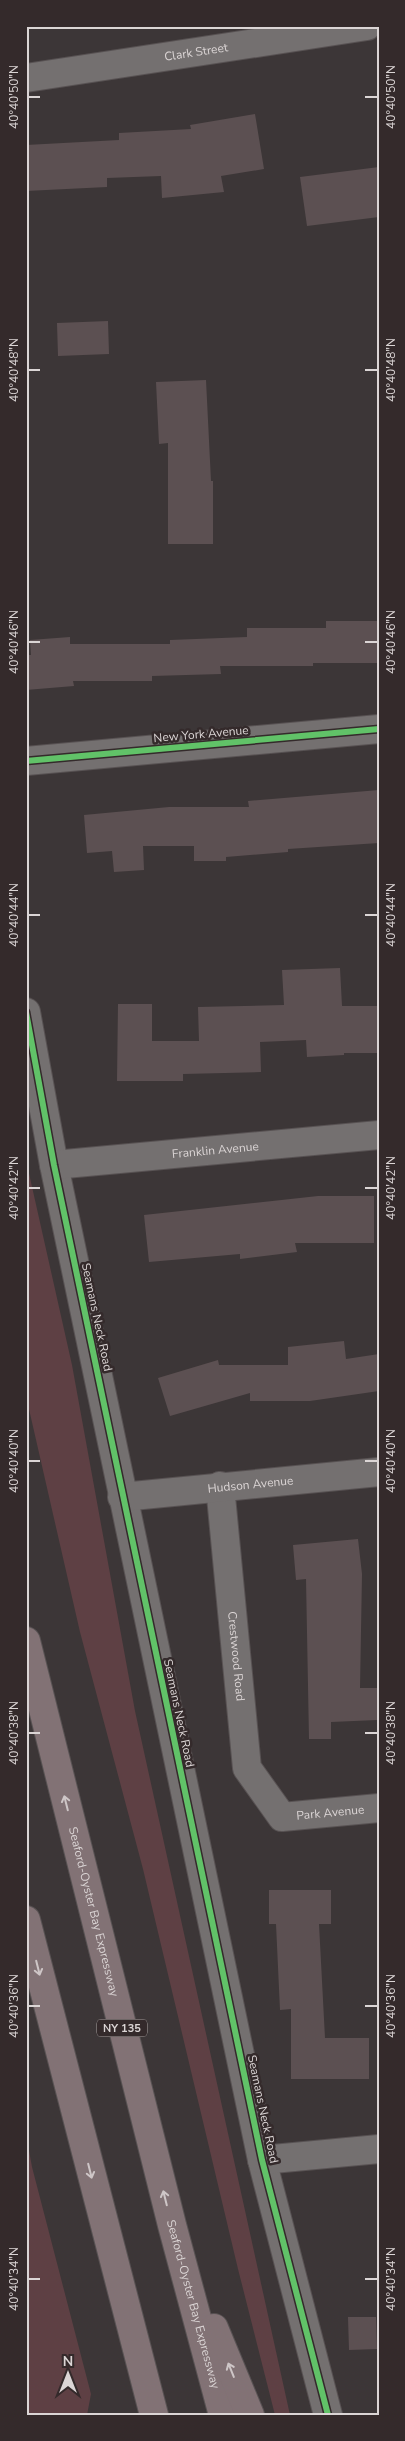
<svg xmlns="http://www.w3.org/2000/svg" width="405" height="2441" font-family="'Nunito Sans',sans-serif">
<style>
.green{fill:#5e4044}
.building{fill:#5c5052}
.lines{fill:none;stroke-linecap:round;stroke-linejoin:round}
.minor-casing{stroke:#585253;stroke-width:30}
.highway-casing{stroke:#585253;stroke-width:30}
.minor{stroke:#747070;stroke-width:28}
.highway{stroke:#827275;stroke-width:28}
.cycleway-casing{stroke:#342a2b;stroke-width:9}
.cycleway{stroke:#61c268;stroke-width:6}
.oneway{stroke:#cec6c7}
.ticks{fill:none;stroke:#dbd5d5;stroke-width:2}
.labels{text-anchor:middle;stroke-width:5;stroke-linejoin:round;paint-order:stroke}
.shield{fill:#342a2b;stroke:#a9a2a2;stroke-width:1}
.shield-label{font-size:11px;font-weight:bold;fill:#dbd5d5}
.street-label{font-size:12px;fill:#dbd5d5;stroke:#342a2b}
.neatline{fill:none;stroke:#dbd5d5;stroke-width:2}
.ticks-label{font-size:12px;text-anchor:middle;fill:#dbd5d5}
</style>
<rect width="100%" height="100%" fill="#3c3637"/>
<g class="green">
<polygon points="26,1160 72,1365 135,1711 290,2415 275,2415 238,2269 143,1869 80,1632 26,1396"/>
<polygon points="26,2134 32,2167 91,2394 87,2415 26,2415"/>
</g>
<g class="building">
<polygon points="255,114 264,169 221,176 224,192 162,198 161,176 107,178 107,187 26,191 26,145 119,140 119,133 191,129 190,125"/>
<polygon points="379,167 379,217 307,226 300,177"/>
<polygon points="108,321 109,354 58,356 57,323"/>
<polygon points="206,380 211,481 213,481 213,544 168,544 168,443 159,444 156,382"/>
<polygon points="326,621 379,621 379,663 313,663 313,666 220,666 221,674 152,676 152,681 73,681 74,686 26,690 26,655 31,655 30,640 70,637 70,644 170,644 170,640 247,637 247,628 326,628"/>
<polygon points="379,790 379,843 288,849 288,852 226,857 226,861 194,861 194,846 143,846 144,870 114,872 112,851 87,853 84,815 169,807 249,807 248,801"/>
<polygon points="340,968 342,1006 379,1006 379,1053 344,1053 344,1055 307,1057 306,1040 260,1042 261,1072 183,1074 183,1081 117,1081 118,1004 152,1004 152,1041 199,1041 198,1007 284,1005 282,970"/>
<polygon points="318,1196 374,1196 374,1243 295,1243 297,1252 240,1259 240,1254 149,1262 144,1215"/>
<polygon points="344,1341 346,1359 379,1354 379,1391 310,1401 250,1401 250,1393 170,1416 158,1378 218,1360 219,1365 288,1365 288,1347"/>
<polygon points="358,1539 362,1574 360,1688 377,1688 377,1720 331,1722 331,1739 309,1739 306,1579 296,1580 293,1545"/>
<polygon points="269,1890 331,1890 331,1924 319,1924 325,2038 369,2038 369,2079 291,2079 291,2009 280,2010 276,1924 269,1924"/>
<polygon points="348,2317 376,2317 377,2349 349,2350"/>
</g>
<g class="lines">
<g class="minor-casing">
<g id="minor">
<path id="s1" d="M26,78L367,26"/>
<polyline points="26,761 379,729"/>
<polyline points="26,1012 54,1165 262,2160 328,2415"/>
<path id="s2" d="M54,1165L379,1135"/>
<path id="s3" d="M220,1486L247,1768L282,1817L379,1808"/>
<path id="s4" d="M122,1497L379,1472"/>
<polyline points="262,2160 379,2149"/>
</g>
</g>
<g class="highway-casing">
<g id="highway">
<path id="s5" d="M26,1641L172,2225L223,2415"/>
<polyline points="26,1920 154,2415"/>
<polyline points="214,2328 250,2415"/>
</g>
</g>
<use href="#minor" class="minor"/>
<use href="#highway" class="highway"/>
<g class="cycleway-casing">
<g id="cycleway">
<polyline points="26,761 379,729"/>
<polyline points="26,1012 54,1165 262,2160 328,2415"/>
</g>
</g>
<use href="#cycleway" class="cycleway"/>
</g>
<defs><path id="oneway-shaft" d="M-6 0H5M1.5-3L5.5 0L1.5 3" fill="none" stroke-width="1.6" stroke-linecap="round" stroke-linejoin="round" transform="scale(1.25)"/></defs>
<g class="oneway">
<use href="#oneway-shaft" transform="translate(66 1803) rotate(-104)"/>
<use href="#oneway-shaft" transform="translate(38 1968) rotate(76)"/>
<use href="#oneway-shaft" transform="translate(90 2171) rotate(76)"/>
<use href="#oneway-shaft" transform="translate(165 2198) rotate(-104)"/>
<use href="#oneway-shaft" transform="translate(231 2370) rotate(-112)"/>
</g>
<path class="ticks" d="M28,97H40M365,97H378M28,370H40M365,370H378M28,642H40M365,642H378M28,915H40M365,915H378M28,1188H40M365,1188H378M28,1461H40M365,1461H378M28,1733H40M365,1733H378M28,2006H40M365,2006H378M28,2279H40M365,2279H378"/>
<g class="labels">
<rect class="shield" x="97" y="2019.5" width="50" height="17" rx="4"/>
<g class="shield-label">
<text x="122" y="2032">NY 135</text>
</g>
<g class="street-label">
<text dy="4" stroke="none"><textPath href="#s1" startOffset="172">Clark Street</textPath></text>
<text transform="translate(201 734) rotate(-5)" y="4">New York Avenue</text>
<text dy="4" stroke="none"><textPath href="#s2" startOffset="162">Franklin Avenue</textPath></text>
<text transform="translate(97 1317) rotate(78)" y="4">Seamans Neck Road</text>
<text dy="4" stroke="none"><textPath href="#s4" startOffset="129">Hudson Avenue</textPath></text>
<text dy="4" stroke="none"><textPath href="#s3" startOffset="171">Crestwood Road</textPath></text>
<text transform="translate(179 1713) rotate(78)" y="4">Seamans Neck Road</text>
<text dy="4" stroke="none"><textPath href="#s3" startOffset="392">Park Avenue</textPath></text>
<text dy="4" stroke="none"><textPath href="#s5" startOffset="279">Seaford-Oyster Bay Expressway</textPath></text>
<text transform="translate(263 2109) rotate(78)" y="4">Seamans Neck Road</text>
<text dy="4" stroke="none"><textPath href="#s5" startOffset="684">Seaford-Oyster Bay Expressway</textPath></text>
</g>
</g>
<rect width="405" height="2441" fill="none" stroke="#342a2b" stroke-width="55"/>
<g transform="translate(68 2374)" stroke="#342a2b" stroke-width="4" paint-order="stroke">
<path d="M0-4L9 19L0 12L-9 19Z" fill="#dbd5d5"/>
<text y="-8" font-size="14" font-weight="bold" text-anchor="middle" fill="#dbd5d5">N</text>
</g>
<rect x="28" y="28" width="350" height="2386" class="neatline"/>
<g class="ticks-label">
<text transform="translate(14 97) rotate(-90)" y="4">40°40'50"N</text>
<text transform="translate(391 97) rotate(-90)" y="4">40°40'50"N</text>
<text transform="translate(14 370) rotate(-90)" y="4">40°40'48"N</text>
<text transform="translate(391 370) rotate(-90)" y="4">40°40'48"N</text>
<text transform="translate(14 642) rotate(-90)" y="4">40°40'46"N</text>
<text transform="translate(391 642) rotate(-90)" y="4">40°40'46"N</text>
<text transform="translate(14 915) rotate(-90)" y="4">40°40'44"N</text>
<text transform="translate(391 915) rotate(-90)" y="4">40°40'44"N</text>
<text transform="translate(14 1188) rotate(-90)" y="4">40°40'42"N</text>
<text transform="translate(391 1188) rotate(-90)" y="4">40°40'42"N</text>
<text transform="translate(14 1461) rotate(-90)" y="4">40°40'40"N</text>
<text transform="translate(391 1461) rotate(-90)" y="4">40°40'40"N</text>
<text transform="translate(14 1733) rotate(-90)" y="4">40°40'38"N</text>
<text transform="translate(391 1733) rotate(-90)" y="4">40°40'38"N</text>
<text transform="translate(14 2006) rotate(-90)" y="4">40°40'36"N</text>
<text transform="translate(391 2006) rotate(-90)" y="4">40°40'36"N</text>
<text transform="translate(14 2279) rotate(-90)" y="4">40°40'34"N</text>
<text transform="translate(391 2279) rotate(-90)" y="4">40°40'34"N</text>
</g>
</svg>
